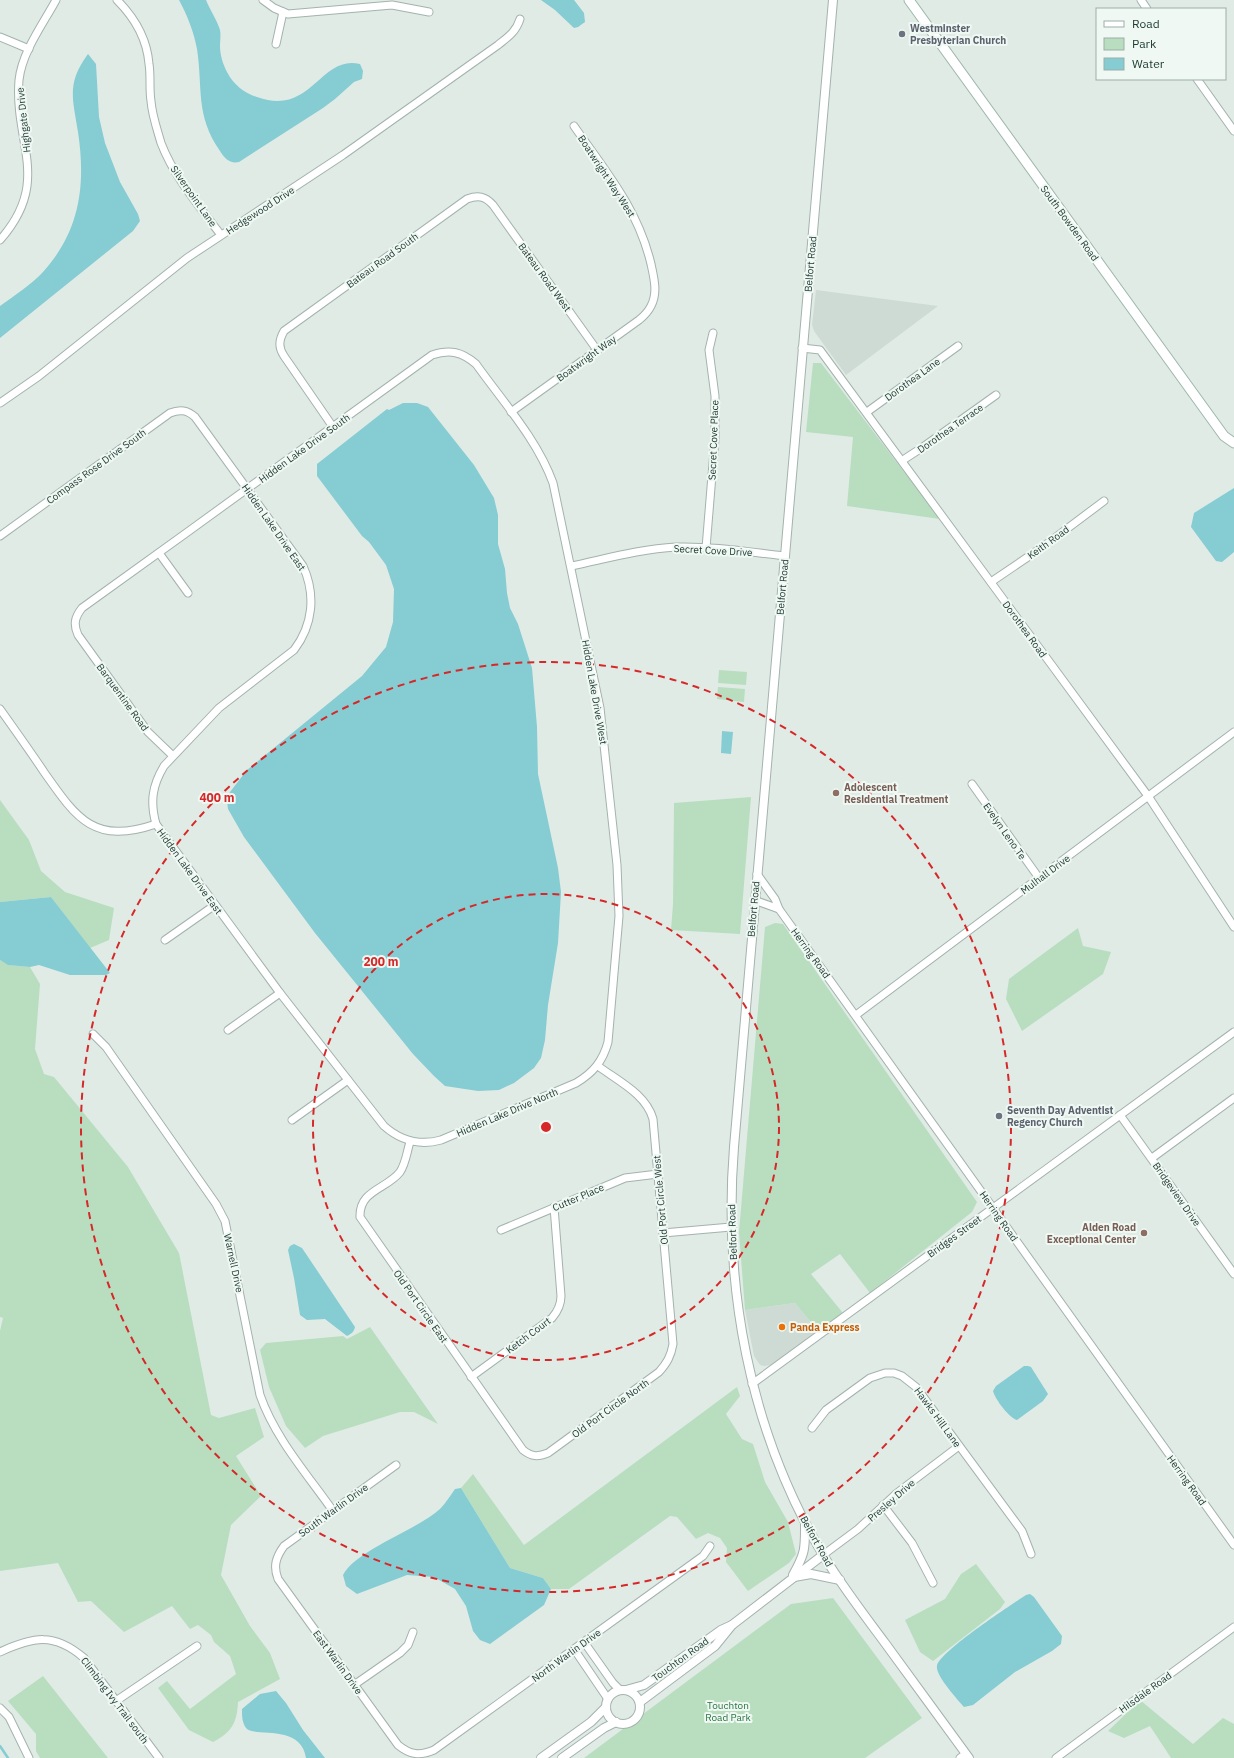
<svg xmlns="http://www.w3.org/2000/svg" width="1234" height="1758" font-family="'IBM Plex Sans',sans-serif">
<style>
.built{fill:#cedbd4}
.green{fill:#b8debf}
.water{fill:#85ccd3}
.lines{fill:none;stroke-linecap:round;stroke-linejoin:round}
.stream{stroke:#85ccd3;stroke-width:2.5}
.minor-casing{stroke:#a3b3ad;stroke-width:9}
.tertiary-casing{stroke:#a3b3ad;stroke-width:10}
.secondary-casing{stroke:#9eb8ad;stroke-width:11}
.minor{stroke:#fff;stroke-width:7}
.tertiary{stroke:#fff;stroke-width:8}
.secondary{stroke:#fff;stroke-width:9}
.ring{fill:none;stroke:#d62828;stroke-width:2;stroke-dasharray:7 5}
.worship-dot{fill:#6b7280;stroke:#f0f8f4;stroke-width:1.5}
.education-dot{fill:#8d6e63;stroke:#f0f8f4;stroke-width:1.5}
.food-dot{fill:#e8710a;stroke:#f0f8f4;stroke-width:1.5}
.labels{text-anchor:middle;stroke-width:4;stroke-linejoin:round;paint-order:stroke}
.worship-label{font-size:10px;font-weight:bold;fill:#5b616d;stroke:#f0f8f4;text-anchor:start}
.street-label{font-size:10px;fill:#203c33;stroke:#f0f8f4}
.education-label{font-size:10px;font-weight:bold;fill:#785e54;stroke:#f0f8f4;text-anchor:start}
.food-label{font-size:10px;font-weight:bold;fill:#c56008;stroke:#f0f8f4;text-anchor:start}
.park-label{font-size:10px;fill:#297441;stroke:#f0f8f4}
.centre{fill:#d62828;stroke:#f0f8f4;stroke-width:2}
.ring-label{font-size:12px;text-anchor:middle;font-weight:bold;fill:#d62828;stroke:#f0f8f4;stroke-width:4;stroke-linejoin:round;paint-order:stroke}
</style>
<rect width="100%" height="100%" fill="#e0ebe6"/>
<g class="built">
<polygon points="816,290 938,306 846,375 814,331 812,325"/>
<polygon points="795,1303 818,1331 772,1365 764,1366 760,1365 754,1356 745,1310"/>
</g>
<g class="green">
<polygon points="813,363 821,363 940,519 847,506 853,437 806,432"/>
<polygon points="719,670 747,672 746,685 718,683"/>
<polygon points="718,687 745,689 744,702 717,699"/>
<polygon points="751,797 740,934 671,930 673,904 674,803"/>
<polygon points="0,800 29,840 41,871 65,892 114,908 109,940 90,948 51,897 0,902"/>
<polygon points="775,923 783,924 977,1202 972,1212 870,1293 840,1254 811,1274 843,1313 818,1331 795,1303 745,1310 739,1232 765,927"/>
<polygon points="1078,928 1083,946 1111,952 1103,974 1022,1031 1006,999 1009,979"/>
<path d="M0,960L9,965L30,967L40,984L35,1049L44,1074L54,1077L128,1167L179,1253L211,1415L219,1418L255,1408L264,1437L236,1456L261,1496L231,1525L221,1575L250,1626L270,1653L280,1679L238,1702C237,1723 232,1732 213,1742L189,1730L158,1688L167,1681L190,1709L236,1674L230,1656L214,1642L211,1635L198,1625L190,1629L172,1606L124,1632L91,1601L78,1602L58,1563L0,1571V1331L3,1318L0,1317Z"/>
<polygon points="370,1327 438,1424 414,1412 400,1412 323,1436 305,1448 286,1426 269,1387 260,1350 266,1343 343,1336 347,1339"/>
<polygon points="737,1387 740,1396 726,1414 742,1439 753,1444 765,1482 788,1522 796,1554 789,1563 748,1591 726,1562 727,1548 720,1538 708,1533 696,1539 677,1517 670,1516 569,1589 551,1589 543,1578 510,1568 461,1488 473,1474 524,1545"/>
<polygon points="976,1564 1005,1602 1000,1609 933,1661 920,1652 905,1620 945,1599 961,1574"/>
<polygon points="833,1598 922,1718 865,1758 584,1758 791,1604"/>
<polygon points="43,1676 108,1758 40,1758 36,1751 36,1734 8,1701"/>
<polygon points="1140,1700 1193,1744 1223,1718 1234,1724 1234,1758 1171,1758 1150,1726 1124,1738 1108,1731"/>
</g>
<g class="water">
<path d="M179,0H206C210,10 217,20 220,30C221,35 220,41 220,46C220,55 223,64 227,72C233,84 244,93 257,97C312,117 320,54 360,64L363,71L362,79L354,82L335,99L323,108L239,162C230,164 225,159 220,151C195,115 203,88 197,49C194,32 187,15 179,0Z"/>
<polygon points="541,0 574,0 584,13 585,22 578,27 574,28 555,10"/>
<path d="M88,54L96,64L99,117L105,143L120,182L138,214L140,221L133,231L0,338V306C15,295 31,285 43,272C80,231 86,185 78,132C73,99 66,84 88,54Z"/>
<polygon points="403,403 417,403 428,407 474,465 494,498 498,515 498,544 505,569 507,593 510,608 518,624 532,668 537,727 538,774 558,868 561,892 558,943 548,1005 545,1040 541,1058 534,1068 514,1083 499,1090 478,1091 445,1086 434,1076 413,1054 315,933 244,837 228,809 227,801 230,792 247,770 362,676 386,647 393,622 394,589 386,565 369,542 362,536 317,476 317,464 387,409 389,410"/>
<polygon points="1234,488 1234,552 1222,562 1216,561 1191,527 1194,513"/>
<polygon points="722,731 733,732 731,754 721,753"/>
<polygon points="51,897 110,973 106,975 70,975 39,965 30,967 8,965 0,960 0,902"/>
<path d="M294,1244L302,1248L355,1327C354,1332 351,1334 347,1336L325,1319L307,1320L300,1315L294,1278L288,1250L290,1246Z"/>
<path d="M1024,1366H1028L1031,1367L1048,1394L1043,1401L1017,1420C1009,1418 995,1399 993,1391L996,1386Z"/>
<path d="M461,1488L510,1568L543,1578L551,1589L544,1605L490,1644L480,1640L473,1631L466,1606L455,1589L434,1577L407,1575L357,1594L346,1586L343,1575C356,1550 417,1530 440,1509C445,1504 450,1496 455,1489Z"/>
<path d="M1030,1594L1034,1597L1062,1636L1061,1644L1052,1651L1015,1672L973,1705L964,1707C958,1700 935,1675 937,1666C939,1652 1011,1605 1026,1595Z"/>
<path d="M276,1691L286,1703L303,1730L325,1758H306C301,1723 254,1738 246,1728C242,1722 242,1716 242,1709L260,1694Z"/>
</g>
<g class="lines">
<polyline class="stream" points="0,1746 8,1758"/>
<g class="minor-casing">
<g id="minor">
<path d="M117,0C134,17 147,39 149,64C151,76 149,89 151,101C152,115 157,129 161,143C174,177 199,206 221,235"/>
<polyline points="263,0 274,8 288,14 392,5 429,12"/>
<polyline points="1141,0 1147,9"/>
<polyline points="0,37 29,49"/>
<polyline points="276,44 283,12"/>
<polyline points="1197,79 1234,131"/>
<path d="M0,240C52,181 14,144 19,80C22,52 43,24 56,0"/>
<polyline points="802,348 820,350 1148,796 1234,927"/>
<path d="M0,403L39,376L187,258L343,155L498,45C508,37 516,32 520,19"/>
<path d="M511,412L639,320C644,316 648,312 651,306C658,293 654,278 651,264C638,209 606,172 574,126"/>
<polyline points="867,412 958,346"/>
<path d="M333,427L284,356C278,347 279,340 284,331L467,199C478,195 485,196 493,205L597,350"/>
<polyline points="903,460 923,447 996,395"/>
<path d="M0,536L170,413C180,409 187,410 195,417L303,566C316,595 313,625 294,650L219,708L164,766C152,786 150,802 156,824L280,993L384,1126C401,1141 419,1146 441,1140L576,1083C593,1073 603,1061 608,1042L619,916L617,865L600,708L553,483C537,439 503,402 476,364C462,352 450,349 432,355C316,439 199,524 82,608C75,617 73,624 78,635L148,732L173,756"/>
<polyline points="706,548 715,439 715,396 709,350 713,333"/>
<polyline points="159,553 188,593"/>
<path d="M571,566C605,559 640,549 676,547C712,546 749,552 785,556"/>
<polyline points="991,582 1044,546 1104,501"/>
<path d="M0,709C15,730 30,751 44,772C77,819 94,845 156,824"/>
<polyline points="972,784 1039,878"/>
<polyline points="757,874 775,899 779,909"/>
<polyline points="754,900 779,909 1234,1545"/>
<polyline points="165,940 215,905"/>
<polyline points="856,1015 1234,732"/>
<polyline points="228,1030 280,993"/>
<path d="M93,1034L106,1047L216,1204L225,1221L260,1395C275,1438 307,1474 333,1511"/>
<polyline points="1120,1115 1234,1274"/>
<polyline points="292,1120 348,1080"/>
<path d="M410,1142C407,1151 406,1163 400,1172C387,1189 359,1190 360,1217L523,1450C532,1457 538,1457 548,1453L659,1372C667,1363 671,1356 673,1344L653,1119C646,1094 618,1081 598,1066"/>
<polyline points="1152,1158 1234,1098"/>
<polyline points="501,1230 625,1178 658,1174"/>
<polyline points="663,1233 731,1227"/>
<path d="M471,1377L552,1318C558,1311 561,1305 561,1296L554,1207"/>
<polyline points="752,1384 1234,1032"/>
<polyline points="812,1428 826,1410 870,1378 885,1373 894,1373 902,1376 916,1387 1022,1531 1031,1554"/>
<path d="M396,1465L284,1546C276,1557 273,1566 278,1579L398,1745C410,1755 420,1756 434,1750L703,1556L710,1546"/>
<polyline points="883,1505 912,1543 933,1583"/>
<polyline points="823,1555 858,1529 897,1493 959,1446"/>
<polyline points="584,1642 613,1683 620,1690"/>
<polyline points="574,1649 608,1699"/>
<path d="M0,1652C33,1637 54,1632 84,1658L159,1758"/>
<polyline points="354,1685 400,1653 408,1645 413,1632"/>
<polyline points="116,1701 197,1646"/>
<polyline points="0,1708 9,1717 29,1758"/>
<polyline points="960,1758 966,1754"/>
<polyline points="1056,1758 1234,1627"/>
</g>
</g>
<g class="tertiary-casing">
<g id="tertiary">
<path d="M833,0L734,1147C723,1285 749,1427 819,1548C838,1581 862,1612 885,1643C913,1681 941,1720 969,1758"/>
<path d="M793,1575C806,1552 805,1548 805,1522"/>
<polyline points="794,1577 811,1574 840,1580"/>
<circle cx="623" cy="1707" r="17"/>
<polyline points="626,1690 644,1685 721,1630 732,1625"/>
<polyline points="640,1702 715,1646 732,1625 823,1555"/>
<polyline points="541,1758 591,1722 606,1707"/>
<polyline points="562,1758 604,1728 616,1722"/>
</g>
</g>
<g class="secondary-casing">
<polyline id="secondary" points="909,0 1224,436 1234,443"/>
</g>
<use href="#minor" class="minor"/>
<use href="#tertiary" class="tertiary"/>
<use href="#secondary" class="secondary"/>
</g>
<g class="ring">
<circle cx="546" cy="1127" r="233"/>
<circle cx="546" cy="1127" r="465"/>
</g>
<g class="worship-dot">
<circle cx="902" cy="34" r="4"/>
<circle cx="999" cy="1116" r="4"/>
</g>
<g class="education-dot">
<circle cx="836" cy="793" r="4"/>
<circle cx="1144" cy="1233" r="4"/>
</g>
<circle class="food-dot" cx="782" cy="1327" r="4"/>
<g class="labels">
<g class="worship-label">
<text x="910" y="32">Westminster<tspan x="910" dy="12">Presbyterian Church</tspan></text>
<text x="1007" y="1114">Seventh Day Adventist<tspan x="1007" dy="12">Regency Church</tspan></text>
</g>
<g class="street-label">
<text transform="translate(23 120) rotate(-96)" y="4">Highgate Drive</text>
<text transform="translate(607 176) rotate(57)" y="4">Boatwright Way West</text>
<text transform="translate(194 196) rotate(55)" y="4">Silverpoint Lane</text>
<text transform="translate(260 210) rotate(-33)" y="4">Hedgewood Drive</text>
<text transform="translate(1070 223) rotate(54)" y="4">South Bowden Road</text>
<text transform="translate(382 260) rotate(-36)" y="4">Bateau Road South</text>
<text transform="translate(810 264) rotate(-85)" y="4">Belfort Road</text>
<text transform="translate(545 277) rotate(54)" y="4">Bateau Road West</text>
<text transform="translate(586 358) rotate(-36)" y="4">Boatwright Way</text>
<text transform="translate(912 379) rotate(-36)" y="4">Dorothea Lane</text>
<text transform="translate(950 428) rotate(-35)" y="4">Dorothea Terrace</text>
<text transform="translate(713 440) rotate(-88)" y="4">Secret Cove Place</text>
<text transform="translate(304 448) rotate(-36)" y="4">Hidden Lake Drive South</text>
<text transform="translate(96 466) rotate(-36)" y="4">Compass Rose Drive South</text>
<text transform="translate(274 527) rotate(55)" y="4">Hidden Lake Drive East</text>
<text transform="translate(1048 542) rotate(-36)" y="4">Keith Road</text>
<text transform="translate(713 550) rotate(3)" y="4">Secret Cove Drive</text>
<text transform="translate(782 587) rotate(-85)" y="4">Belfort Road</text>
<text transform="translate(1025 629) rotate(54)" y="4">Dorothea Road</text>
<text transform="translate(595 692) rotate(80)" y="4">Hidden Lake Drive West</text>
<text transform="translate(123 697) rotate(54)" y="4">Barquentine Road</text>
<text transform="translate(1005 831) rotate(55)" y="4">Evelyn Leno Te</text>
<text transform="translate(190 871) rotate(54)" y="4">Hidden Lake Drive East</text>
<text transform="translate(1045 874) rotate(-37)" y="4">Mulhall Drive</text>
<text transform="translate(753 909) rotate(-85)" y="4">Belfort Road</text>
<text transform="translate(811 953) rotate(54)" y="4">Herring Road</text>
<text transform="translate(507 1112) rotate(-23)" y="4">Hidden Lake Drive North</text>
<text transform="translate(1177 1194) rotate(55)" y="4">Bridgeview Drive</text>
<text transform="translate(578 1197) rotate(-23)" y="4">Cutter Place</text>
<text transform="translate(660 1200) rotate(-95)" y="4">Old Port Circle West</text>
<text transform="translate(999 1216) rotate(55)" y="4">Herring Road</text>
<text transform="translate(732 1232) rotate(-92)" y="4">Belfort Road</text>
<text transform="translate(954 1236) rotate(-36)" y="4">Bridges Street</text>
<text transform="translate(234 1263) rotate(78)" y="4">Warnell Drive</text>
<text transform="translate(421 1306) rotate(55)" y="4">Old Port Circle East</text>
<text transform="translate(528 1335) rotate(-37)" y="4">Ketch Court</text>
<text transform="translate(610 1408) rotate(-36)" y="4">Old Port Circle North</text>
<text transform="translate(938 1417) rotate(54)" y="4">Hawks Hill Lane</text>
<text transform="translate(1187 1480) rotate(54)" y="4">Herring Road</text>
<text transform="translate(891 1500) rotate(-41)" y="4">Presley Drive</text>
<text transform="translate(333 1510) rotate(-36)" y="4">South Warlin Drive</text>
<text transform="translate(817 1541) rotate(61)" y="4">Belfort Road</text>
<text transform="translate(566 1655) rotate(-36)" y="4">North Warlin Drive</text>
<text transform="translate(680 1659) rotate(-36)" y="4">Touchton Road</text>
<text transform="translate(338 1662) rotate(54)" y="4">East Warlin Drive</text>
<text transform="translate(1145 1692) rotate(-36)" y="4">Hilsdale Road</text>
<text transform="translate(115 1700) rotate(53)" y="4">Climbing Ivy Trail south</text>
</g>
<g class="education-label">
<text x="844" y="791">Adolescent<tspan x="844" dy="12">Residential Treatment</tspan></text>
<text x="1136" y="1231" text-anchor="end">Alden Road<tspan x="1136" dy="12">Exceptional Center</tspan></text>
</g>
<g class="food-label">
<text x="790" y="1331">Panda Express</text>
</g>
<g class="park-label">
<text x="728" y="1709">Touchton<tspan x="728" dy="12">Road Park</tspan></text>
</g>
</g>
<circle cx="546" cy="1127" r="6" class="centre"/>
<g class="ring-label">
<text x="217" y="802">400 m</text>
<text x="381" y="966">200 m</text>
</g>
<rect x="1096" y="8" width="130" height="72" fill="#f0f8f4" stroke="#9dada7"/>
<rect x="1104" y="21" width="20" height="6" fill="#ffffff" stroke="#9dada7"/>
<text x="1132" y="28" font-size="12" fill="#203c33">Road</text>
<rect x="1104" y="38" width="20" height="12" fill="#b8debf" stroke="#9dada7"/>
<text x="1132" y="48" font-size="12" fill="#203c33">Park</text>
<rect x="1104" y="58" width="20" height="12" fill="#85ccd3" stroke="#9dada7"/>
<text x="1132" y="68" font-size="12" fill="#203c33">Water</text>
</svg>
